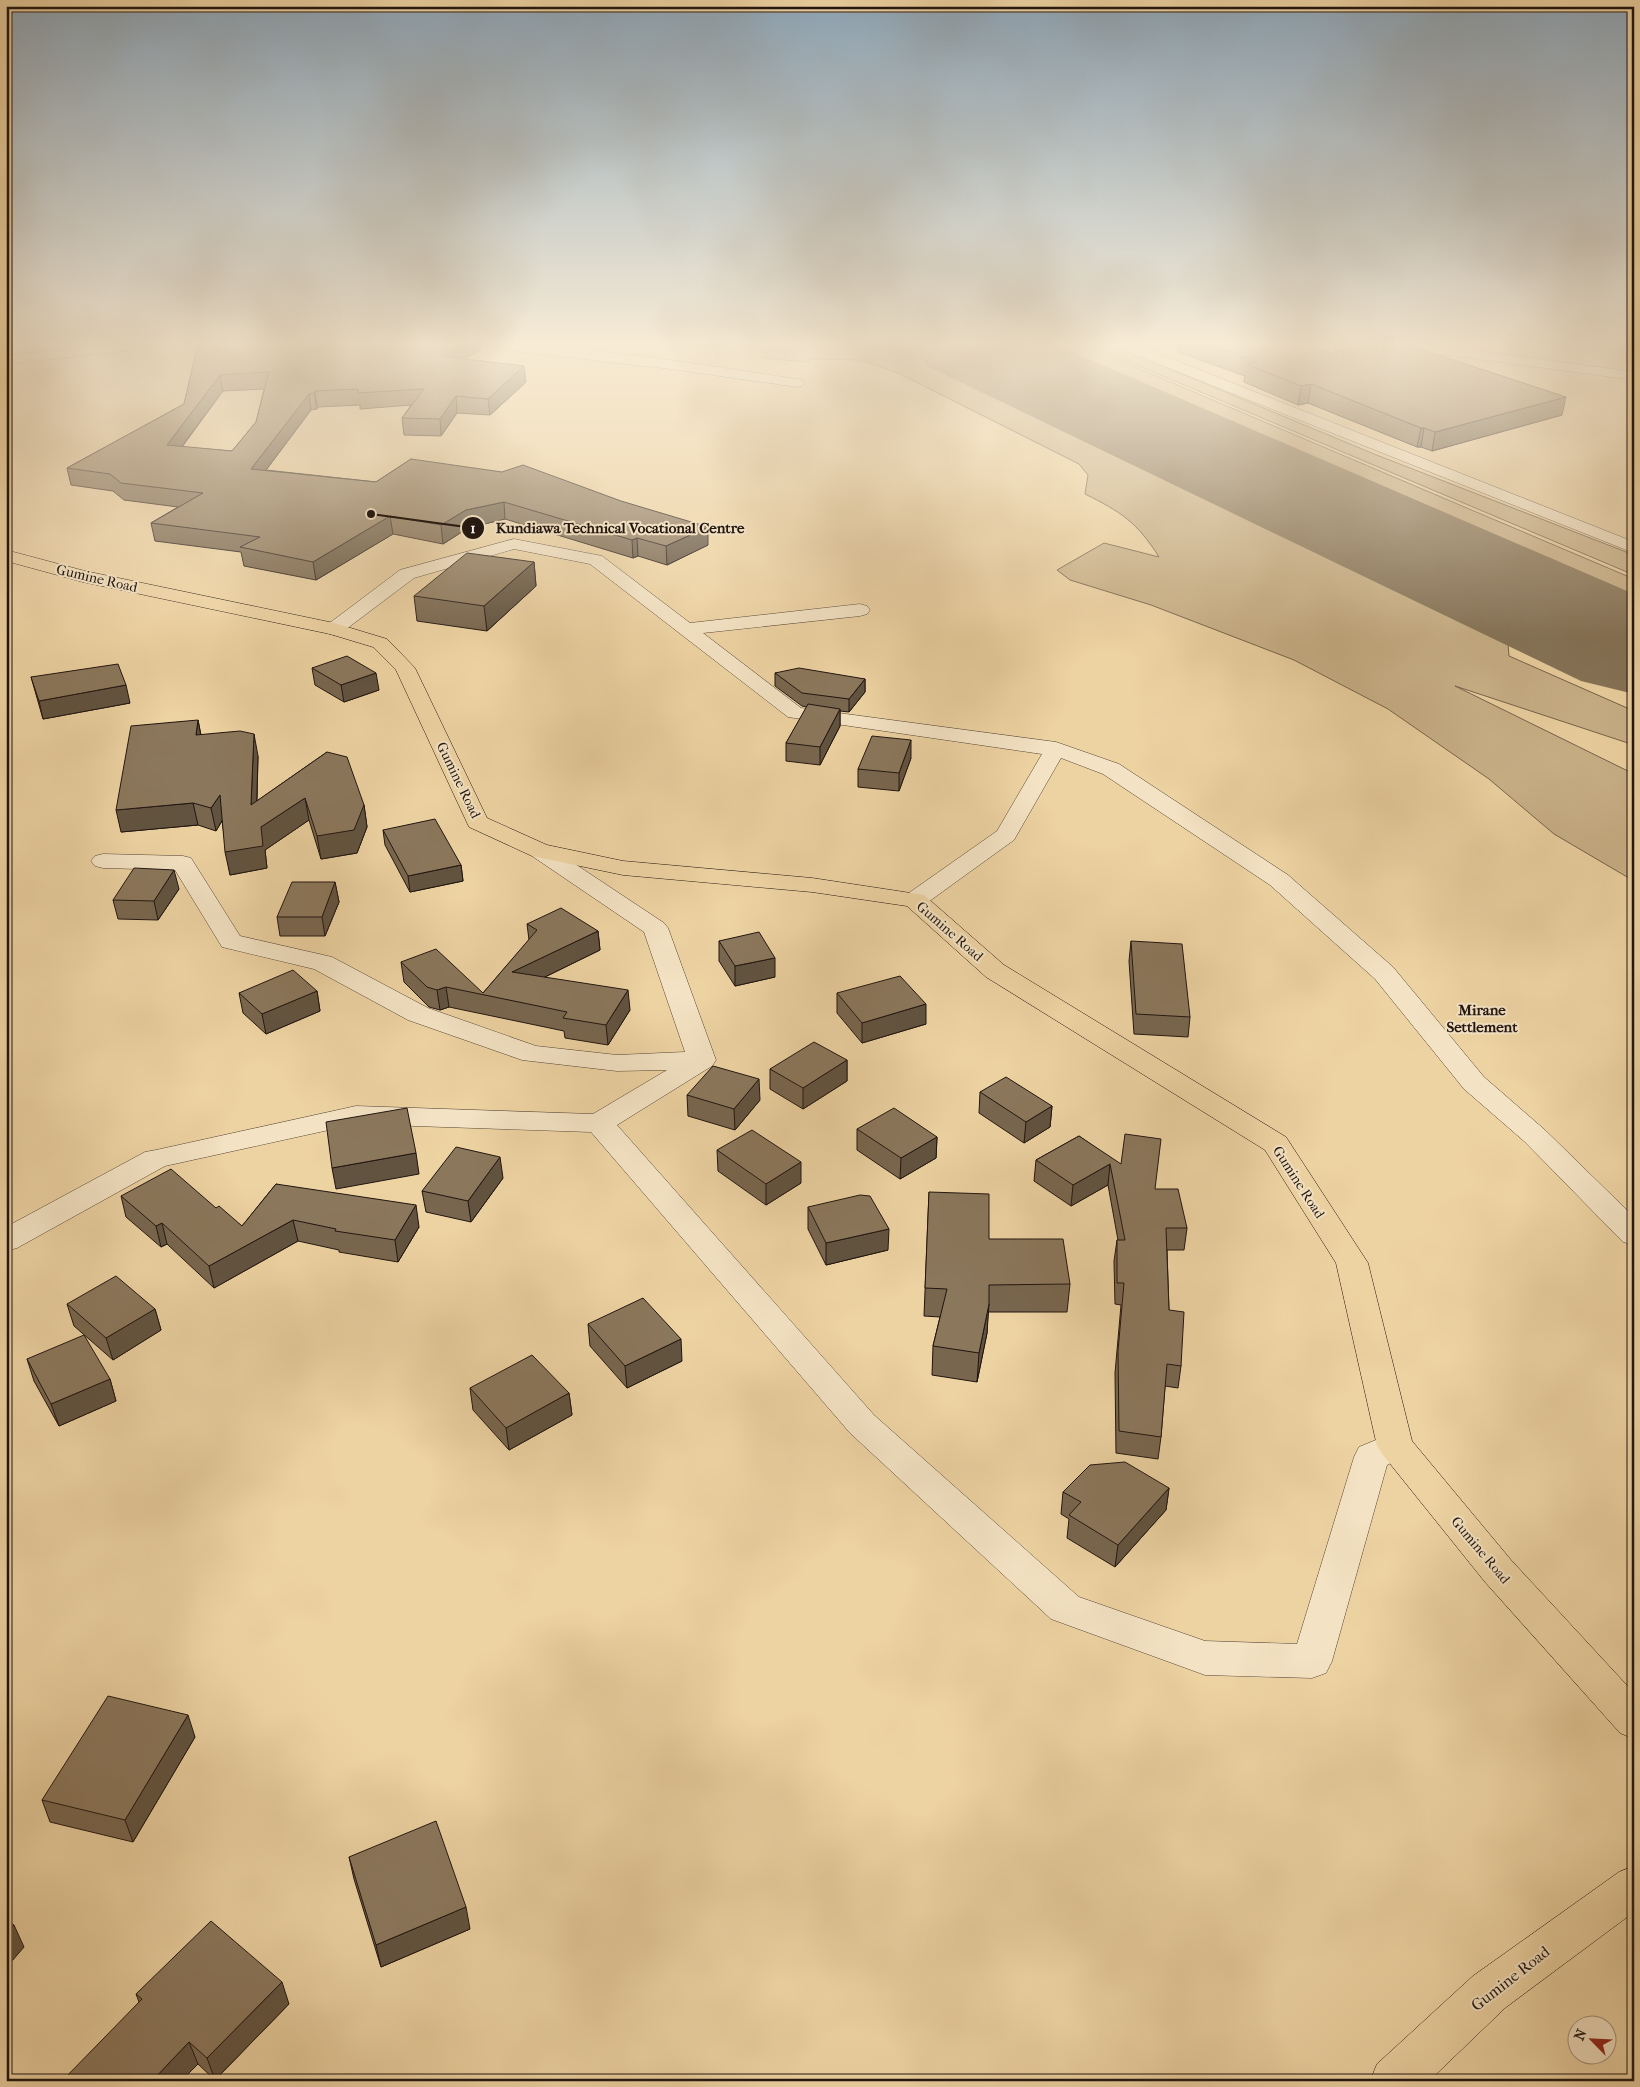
<svg xmlns="http://www.w3.org/2000/svg" width="1640" height="2087" font-family="'IM FELL French Canon',serif">
<style>
.green{fill:#cab289;stroke:#75644c}
.lines{fill:none;stroke-linecap:round;stroke-linejoin:round}
.runway{fill:#867459;fill-rule:evenodd}
.minor-casing{stroke:#534434;stroke-width:1}
.major-casing{stroke:#201510;stroke-width:1}
.minor{fill:#f3e2c3;fill-rule:evenodd}
.major{fill:#edd2a2;fill-rule:evenodd}
.wall{fill:#78664f;stroke:#201510;fill-rule:evenodd}
.shaded-wall{fill:#615340;stroke:#201510}
.building{fill:#8b775c;stroke:#201510;fill-rule:evenodd}
.labels{text-anchor:middle;stroke-width:4;stroke-linejoin:round;paint-order:stroke}
.street-label{font-size:14px;fill:#201510;stroke:#f3e2c3}
.neighbourhood-label{font-size:15px;font-weight:bold;fill:#201510;stroke:#f3e2c3}
.near-street-label{font-size:16px;fill:#201510;stroke:#f3e2c3}
.leader{fill:none;stroke:#201510;stroke-width:2}
.callout-dot{fill:#201510;stroke:#f3e2c3;stroke-width:2}
.mark-label{font-size:15px;text-anchor:middle;font-weight:bold;fill:#fff}
.callout-label{font-size:15px;text-anchor:middle;font-weight:bold;fill:#201510;stroke:#f3e2c3;stroke-width:4;stroke-linejoin:round;paint-order:stroke}
</style>
<rect width="100%" height="100%" fill="#edd2a2"/>
<filter id="stains"><feTurbulence type="fractalNoise" baseFrequency=".004" numOctaves="4"/><feColorMatrix values="0 0 0 0 .2 0 0 0 0 .09 0 0 0 0 .02 0 0 0 .5 -.17"/></filter>
<radialGradient id="worn" r=".72"><stop offset=".6" stop-color="#630" stop-opacity="0"/><stop offset="1" stop-color="#630" stop-opacity=".3"/></radialGradient>
<g class="green">
<polygon points="6,344 86,344 28,350"/>
<path d="M775,344H921L1634,676V692C1601,675 1544,648 1508,644L1509,656L1634,711V745L1455,686L1634,774V881L1554,834L1489,779L1388,709L1294,660L1151,605L1070,580L1057,570L1104,543L1159,557C1137,522 1121,512 1085,494L1088,475L1079,464L898,373L861,360L811,359L807,362L763,358Z"/>
<polygon points="1023,344 1081,344 1634,579 1634,611 1146,401"/>
<polygon points="1087,344 1110,344 1374,454 1634,555 1634,575"/>
</g>
<g class="lines">
<polygon class="runway" points="911,344 1054,344 1634,594 1634,694 1581,681 927,366"/>
<g class="minor-casing">
<g id="minor">
<path d="M478,344C585,344 692,364 797,379L802,380L804,383L802,386L797,387L671,369L485,348Z"/>
<polygon points="1114,344 1134,344 1634,542 1634,553 1116,347"/>
<polygon points="1389,344 1430,344 1634,372 1634,380 1396,348"/>
<polygon points="514,539 602,556 690,623 860,604 867,606 870,610 867,614 860,616 703,633 801,708 1056,742 1119,764 1288,875 1393,967 1484,1077 1545,1130 1634,1217 1634,1245 1623,1242 1525,1142 1464,1089 1375,979 1270,885 1103,774 1061,758 1014,840 924,905 915,907 906,905 903,900 906,895 997,831 1042,754 788,717 590,564 514,549 414,578 341,633 334,635 327,633 324,629 327,625 400,570"/>
<polygon points="540,844 548,846 664,923 668,928 716,1060 712,1066 617,1125 874,1415 1079,1597 1205,1641 1297,1644 1354,1457 1359,1447 1383,1437 1395,1433 1407,1437 1413,1446 1407,1455 1387,1465 1332,1661 1326,1673 1312,1678 1205,1675 1051,1619 850,1433 591,1132 356,1124 165,1166 17,1248 6,1251 6,1227 145,1152 156,1150 356,1106 593,1114 667,1070 617,1071 522,1060 408,1020 314,969 222,947 175,870 103,868 95,866 91,861 95,856 103,854 183,856 191,858 240,936 332,957 428,1008 536,1046 617,1055 685,1052 644,932 532,856 528,851 532,846"/>
</g>
</g>
<g class="major-casing">
<g id="major">
<polygon points="110,344 159,344 152,348 6,364 6,356"/>
<polygon points="6,550 85,571 334,623 387,639 415,668 487,818 547,845 623,861 812,878 924,895 1004,965 1286,1137 1368,1263 1412,1441 1511,1560 1634,1693 1634,1739 1620,1733 1485,1582 1383,1455 1377,1446 1336,1263 1265,1150 986,977 907,906 812,892 623,875 532,856 469,827 396,670 373,647 330,634 83,582 6,561"/>
<polygon points="1634,1866 1634,1912 1505,2008 1429,2081 1370,2081 1377,2064 1473,1976 1619,1872"/>
</g>
</g>
<use href="#minor" class="minor"/>
<use href="#major" class="major"/>
</g>
<g class="wall">
<path d="M198,344H480V350L465,359L526,382L490,415L457,413L441,436L404,435L402,418L411,405L360,409V405L317,407V409L311,410L266,470L376,482L411,459L708,545L667,565L638,556L633,558L505,519L468,528L443,544L393,534L316,580L244,566L241,552L155,541L151,523L178,507L124,500L113,491L71,485L67,468L184,404ZM264,389L256,422L232,451L182,447L223,391Z"/>
<polygon points="1179,344 1306,344 1331,353 1562,415 1432,451 1421,447 1417,447 1308,403 1298,405 1244,382 1245,376 1178,352"/>
<polygon points="534,562 536,586 487,631 417,621 414,596"/>
<polygon points="312,668 379,690 344,702 315,685"/>
<polygon points="775,673 865,679 865,692 849,712 840,711 840,726 820,765 786,761 786,743 807,707 802,706 775,686"/>
<polygon points="31,677 130,703 43,719"/>
<polygon points="198,720 201,735 258,756 257,801 327,752 364,805 367,827 357,853 321,859 309,820 265,850 267,868 230,875 222,821 216,831 198,825 121,832"/>
<polygon points="911,758 899,791 858,787 858,769"/>
<polygon points="383,830 461,865 463,881 410,892 385,845"/>
<polygon points="335,882 339,902 325,936 280,936 277,917"/>
<polygon points="179,889 158,920 118,919 113,900"/>
<polygon points="527,924 598,931 600,950 545,977 630,1010 608,1045 565,1038 564,1031 449,1007 440,1010 429,1007 404,982 401,962 483,993 529,940"/>
<polygon points="719,941 775,977 735,986 719,961"/>
<polygon points="1131,941 1190,1017 1188,1037 1134,1034 1129,961"/>
<polygon points="317,991 320,1011 266,1034 243,1013 239,993"/>
<polygon points="837,993 926,1024 862,1043 837,1013"/>
<polygon points="847,1060 847,1081 803,1109 770,1089 770,1069"/>
<polygon points="980,1092 1052,1106 1050,1127 1024,1143 979,1113"/>
<polygon points="687,1095 760,1100 735,1130 688,1116"/>
<polygon points="857,1129 937,1137 936,1158 900,1179 857,1150"/>
<polygon points="1079,1136 1155,1189 1187,1228 1184,1250 1167,1250 1169,1310 1181,1366 1178,1388 1165,1386 1161,1437 1158,1459 1116,1453 1115,1373 1121,1305 1115,1304 1114,1261 1117,1240 1118,1240 1108,1185 1071,1206 1034,1181 1036,1160"/>
<polygon points="717,1150 801,1183 766,1205 718,1171"/>
<polygon points="503,1178 471,1222 426,1212 422,1191"/>
<polygon points="276,1184 419,1227 398,1262 339,1252 339,1250 298,1241 214,1288 167,1244 161,1247 126,1217 121,1196 216,1208 242,1226"/>
<polygon points="929,1192 989,1239 1070,1284 1067,1312 988,1312 987,1333 977,1382 932,1375 933,1346 940,1317 924,1316"/>
<polygon points="808,1207 888,1250 826,1265 808,1229"/>
<polygon points="67,1304 155,1309 161,1330 113,1360 74,1326"/>
<polygon points="588,1324 682,1361 627,1388 590,1346"/>
<polygon points="27,1359 110,1379 116,1401 59,1426 34,1381"/>
<polygon points="470,1388 569,1393 572,1415 509,1450 473,1410"/>
<polygon points="1169,1488 1166,1510 1115,1567 1067,1538 1069,1519 1061,1514 1063,1492"/>
<polygon points="195,1737 133,1842 50,1822 42,1800"/>
<polygon points="349,1857 470,1929 381,1967 354,1879"/>
<polygon points="136,1994 289,2004 215,2080 198,2064 139,2002"/>
</g>
<g class="shaded-wall">
<polygon points="462,344 480,344 480,350 443,372 441,356"/>
<polygon points="524,366 526,382 490,415 488,399"/>
<polygon points="220,375 223,391 170,462 167,445"/>
<polygon points="1311,384 1308,403 1298,405 1301,386"/>
<polygon points="315,391 317,407 317,409 314,393"/>
<polygon points="309,394 311,410 254,486 251,469"/>
<polygon points="456,396 457,413 441,436 440,419"/>
<polygon points="1566,397 1562,415 1432,451 1435,432"/>
<polygon points="1421,428 1424,428 1421,447 1417,447"/>
<polygon points="504,502 505,519 468,528 443,544 441,525 466,510"/>
<polygon points="390,516 393,534 316,580 313,562"/>
<polygon points="708,527 708,545 667,565 666,546"/>
<polygon points="637,538 638,556 633,558 632,540"/>
<polygon points="534,562 536,586 487,631 484,606"/>
<polygon points="376,673 379,690 344,702 341,685"/>
<polygon points="865,679 865,692 849,712 849,699"/>
<polygon points="126,685 130,703 43,719 39,701"/>
<polygon points="840,709 840,726 820,765 820,747"/>
<polygon points="198,720 202,742 196,735"/>
<polygon points="254,734 258,756 256,827 251,805"/>
<polygon points="911,740 911,758 899,791 899,773"/>
<polygon points="220,795 224,817 216,831 211,808"/>
<polygon points="305,798 309,820 265,850 267,868 230,875 225,852 261,827"/>
<polygon points="193,803 198,825 121,832 116,810"/>
<polygon points="364,805 367,827 357,853 321,859 317,836"/>
<polygon points="461,865 463,881 410,892 408,876"/>
<polygon points="174,870 179,889 158,920 154,901"/>
<polygon points="335,882 339,902 325,936 322,917"/>
<polygon points="6,893 11,910 6,915"/>
<polygon points="598,931 600,950 514,992 512,972"/>
<polygon points="775,958 775,977 735,986 735,966"/>
<polygon points="446,987 449,1007 440,1010 437,990"/>
<polygon points="628,990 630,1010 608,1045 606,1025"/>
<polygon points="317,991 320,1011 266,1034 262,1014"/>
<polygon points="926,1004 926,1024 862,1043 862,1023"/>
<polygon points="847,1060 847,1081 803,1109 803,1088"/>
<polygon points="759,1079 760,1100 735,1130 734,1109"/>
<polygon points="1052,1106 1050,1127 1024,1143 1026,1122"/>
<polygon points="937,1137 936,1158 900,1179 901,1158"/>
<polygon points="416,1153 419,1174 336,1189 332,1168"/>
<polygon points="500,1157 503,1178 471,1222 468,1201"/>
<polygon points="801,1162 801,1183 766,1205 766,1184"/>
<polygon points="1110,1164 1108,1185 1071,1206 1073,1185"/>
<polygon points="416,1205 419,1227 398,1262 395,1240"/>
<polygon points="293,1220 298,1241 214,1288 209,1266"/>
<polygon points="162,1223 167,1244 161,1247 156,1226"/>
<polygon points="889,1229 888,1250 826,1265 826,1243"/>
<polygon points="989,1304 987,1333 977,1382 979,1353"/>
<polygon points="155,1309 161,1330 113,1360 106,1338"/>
<polygon points="681,1339 682,1361 627,1388 625,1366"/>
<polygon points="110,1379 116,1401 59,1426 51,1404"/>
<polygon points="569,1393 572,1415 509,1450 506,1428"/>
<polygon points="1169,1488 1166,1510 1115,1567 1118,1545"/>
<polygon points="188,1715 195,1737 133,1842 125,1820"/>
<polygon points="466,1907 470,1929 381,1967 376,1945"/>
<polygon points="14,1925 24,1947 6,1968 6,1934"/>
<polygon points="282,1982 289,2004 215,2080 207,2058"/>
<polygon points="189,2042 198,2064 181,2081 152,2081"/>
</g>
<g class="building">
<path d="M198,344H462L441,356L524,366L488,399L456,396L440,419L402,418L424,389L358,393V389L315,391L314,393L309,394L251,469L376,482L411,459L502,472L523,465L621,501L708,527L666,546L637,538L632,540L504,502L466,510L441,525L390,516L313,562L240,547L260,537L151,523L203,493L121,483L110,474L67,468L184,404ZM269,372L256,422L232,451L167,445L220,375Z"/>
<polygon points="1208,344 1306,344 1331,353 1367,344 1405,344 1566,397 1435,432 1424,428 1421,428 1311,384 1301,386 1247,364 1257,362"/>
<polygon points="467,553 534,562 484,606 414,596"/>
<polygon points="347,656 376,673 341,685 312,668"/>
<polygon points="118,664 126,685 39,701 31,677"/>
<polygon points="799,668 865,679 849,699 802,693 775,673"/>
<polygon points="808,704 840,709 820,747 786,743"/>
<polygon points="198,720 196,735 240,731 254,734 251,805 327,752 347,757 364,805 354,830 317,836 305,798 261,827 263,846 225,852 220,795 211,808 193,803 116,810 131,726"/>
<polygon points="872,736 911,740 899,773 858,769"/>
<polygon points="435,819 461,865 408,876 383,830"/>
<polygon points="134,868 174,870 154,901 113,900"/>
<polygon points="292,882 335,882 322,917 277,917"/>
<polygon points="561,908 598,931 512,972 628,990 606,1025 563,1018 567,1012 446,987 437,990 427,987 401,962 436,949 483,993 537,930 527,924"/>
<polygon points="759,932 775,958 735,966 719,941"/>
<polygon points="1131,941 1182,944 1190,1017 1136,1014"/>
<polygon points="293,970 317,991 262,1014 239,993"/>
<polygon points="900,976 926,1004 862,1023 837,993"/>
<polygon points="814,1042 847,1060 803,1088 770,1069"/>
<polygon points="713,1066 759,1079 734,1109 687,1095"/>
<polygon points="1006,1077 1052,1106 1026,1122 980,1092"/>
<polygon points="407,1108 416,1153 332,1168 326,1122"/>
<polygon points="894,1108 937,1137 901,1158 857,1129"/>
<polygon points="752,1130 801,1162 766,1184 717,1150"/>
<polygon points="1125,1134 1161,1139 1155,1189 1178,1189 1187,1228 1166,1228 1169,1310 1184,1312 1181,1366 1167,1364 1161,1437 1119,1431 1118,1351 1124,1283 1117,1283 1117,1240 1125,1240 1110,1164 1073,1185 1036,1160 1079,1136 1121,1164"/>
<polygon points="456,1147 500,1157 468,1201 422,1191"/>
<polygon points="171,1169 216,1208 219,1206 242,1226 276,1184 416,1205 395,1240 335,1231 336,1229 293,1220 209,1266 162,1223 156,1226 121,1196"/>
<polygon points="929,1192 989,1194 989,1239 1063,1239 1070,1284 989,1285 989,1304 979,1353 933,1346 947,1289 925,1288"/>
<polygon points="860,1195 870,1196 889,1229 826,1243 808,1207"/>
<polygon points="116,1276 155,1309 106,1338 67,1304"/>
<polygon points="643,1298 681,1339 625,1366 588,1324"/>
<polygon points="84,1335 110,1379 51,1404 27,1359"/>
<polygon points="532,1355 569,1393 506,1428 470,1388"/>
<polygon points="1125,1462 1169,1488 1118,1545 1069,1515 1081,1502 1063,1492 1090,1465"/>
<polygon points="108,1696 188,1715 125,1820 42,1800"/>
<polygon points="436,1821 466,1907 376,1945 349,1857"/>
<polygon points="6,1920 14,1925 6,1934"/>
<polygon points="211,1921 282,1982 207,2058 189,2042 152,2081 62,2081 142,1999 136,1994"/>
</g>
<linearGradient id="sky" x2="0" y2="1"><stop stop-color="#8ea6b8"/><stop offset="0.54" stop-color="#f7ebd5"/><stop offset="1" stop-color="#f7ebd5" stop-opacity="0"/></linearGradient>
<rect width="1640" height="637" fill="url(#sky)"/>
<g class="labels">
<g class="street-label">
<text transform="translate(97 578) rotate(13)" y="5">Gumine Road</text>
<text transform="translate(459 780) rotate(64)" y="5">Gumine Road</text>
<text transform="translate(950 931) rotate(41)" y="5">Gumine Road</text>
<text transform="translate(1299 1182) rotate(57)" y="5">Gumine Road</text>
<text transform="translate(1481 1550) rotate(50)" y="5">Gumine Road</text>
</g>
<g class="neighbourhood-label">
<text x="1482" y="1015">Mirane<tspan x="1482" dy="17">Settlement</tspan></text>
</g>
<g class="near-street-label">
<text transform="translate(1510 1978) rotate(-38)" y="6">Gumine Road</text>
</g>
</g>
<path class="leader" d="M371 514L473 528"/>
<g class="callout-dot">
<circle cx="371" cy="514" r="5"/>
<circle cx="473" cy="528" r="12"/>
</g>
<g class="mark-label">
<text x="473" y="533">1</text>
</g>
<g class="callout-label">
<text x="620" y="533">Kundiawa Technical Vocational Centre</text>
</g>
<rect width="1640" height="2087" fill="none" stroke="#edd2a2" stroke-width="25"/>
<rect x="8" y="8" width="1625" height="2072" fill="none" stroke="#201510" stroke-width="2.5"/>
<rect x="12" y="12" width="1615" height="2062" fill="none" stroke="#201510"/>
<g transform="translate(1592 2040) rotate(294)"><circle r="24" fill="#f3e2c3" stroke="#9f907b"/>
<path d="M0-4L9 19L0 12L-9 19Z" fill="#8f2418"/>
<text y="-8" font-size="14" font-weight="bold" text-anchor="middle" fill="#201510">N</text>
</g>
<rect width="100%" height="100%" filter="url(#stains)"/>
<rect width="100%" height="100%" fill="url(#worn)"/>
</svg>
